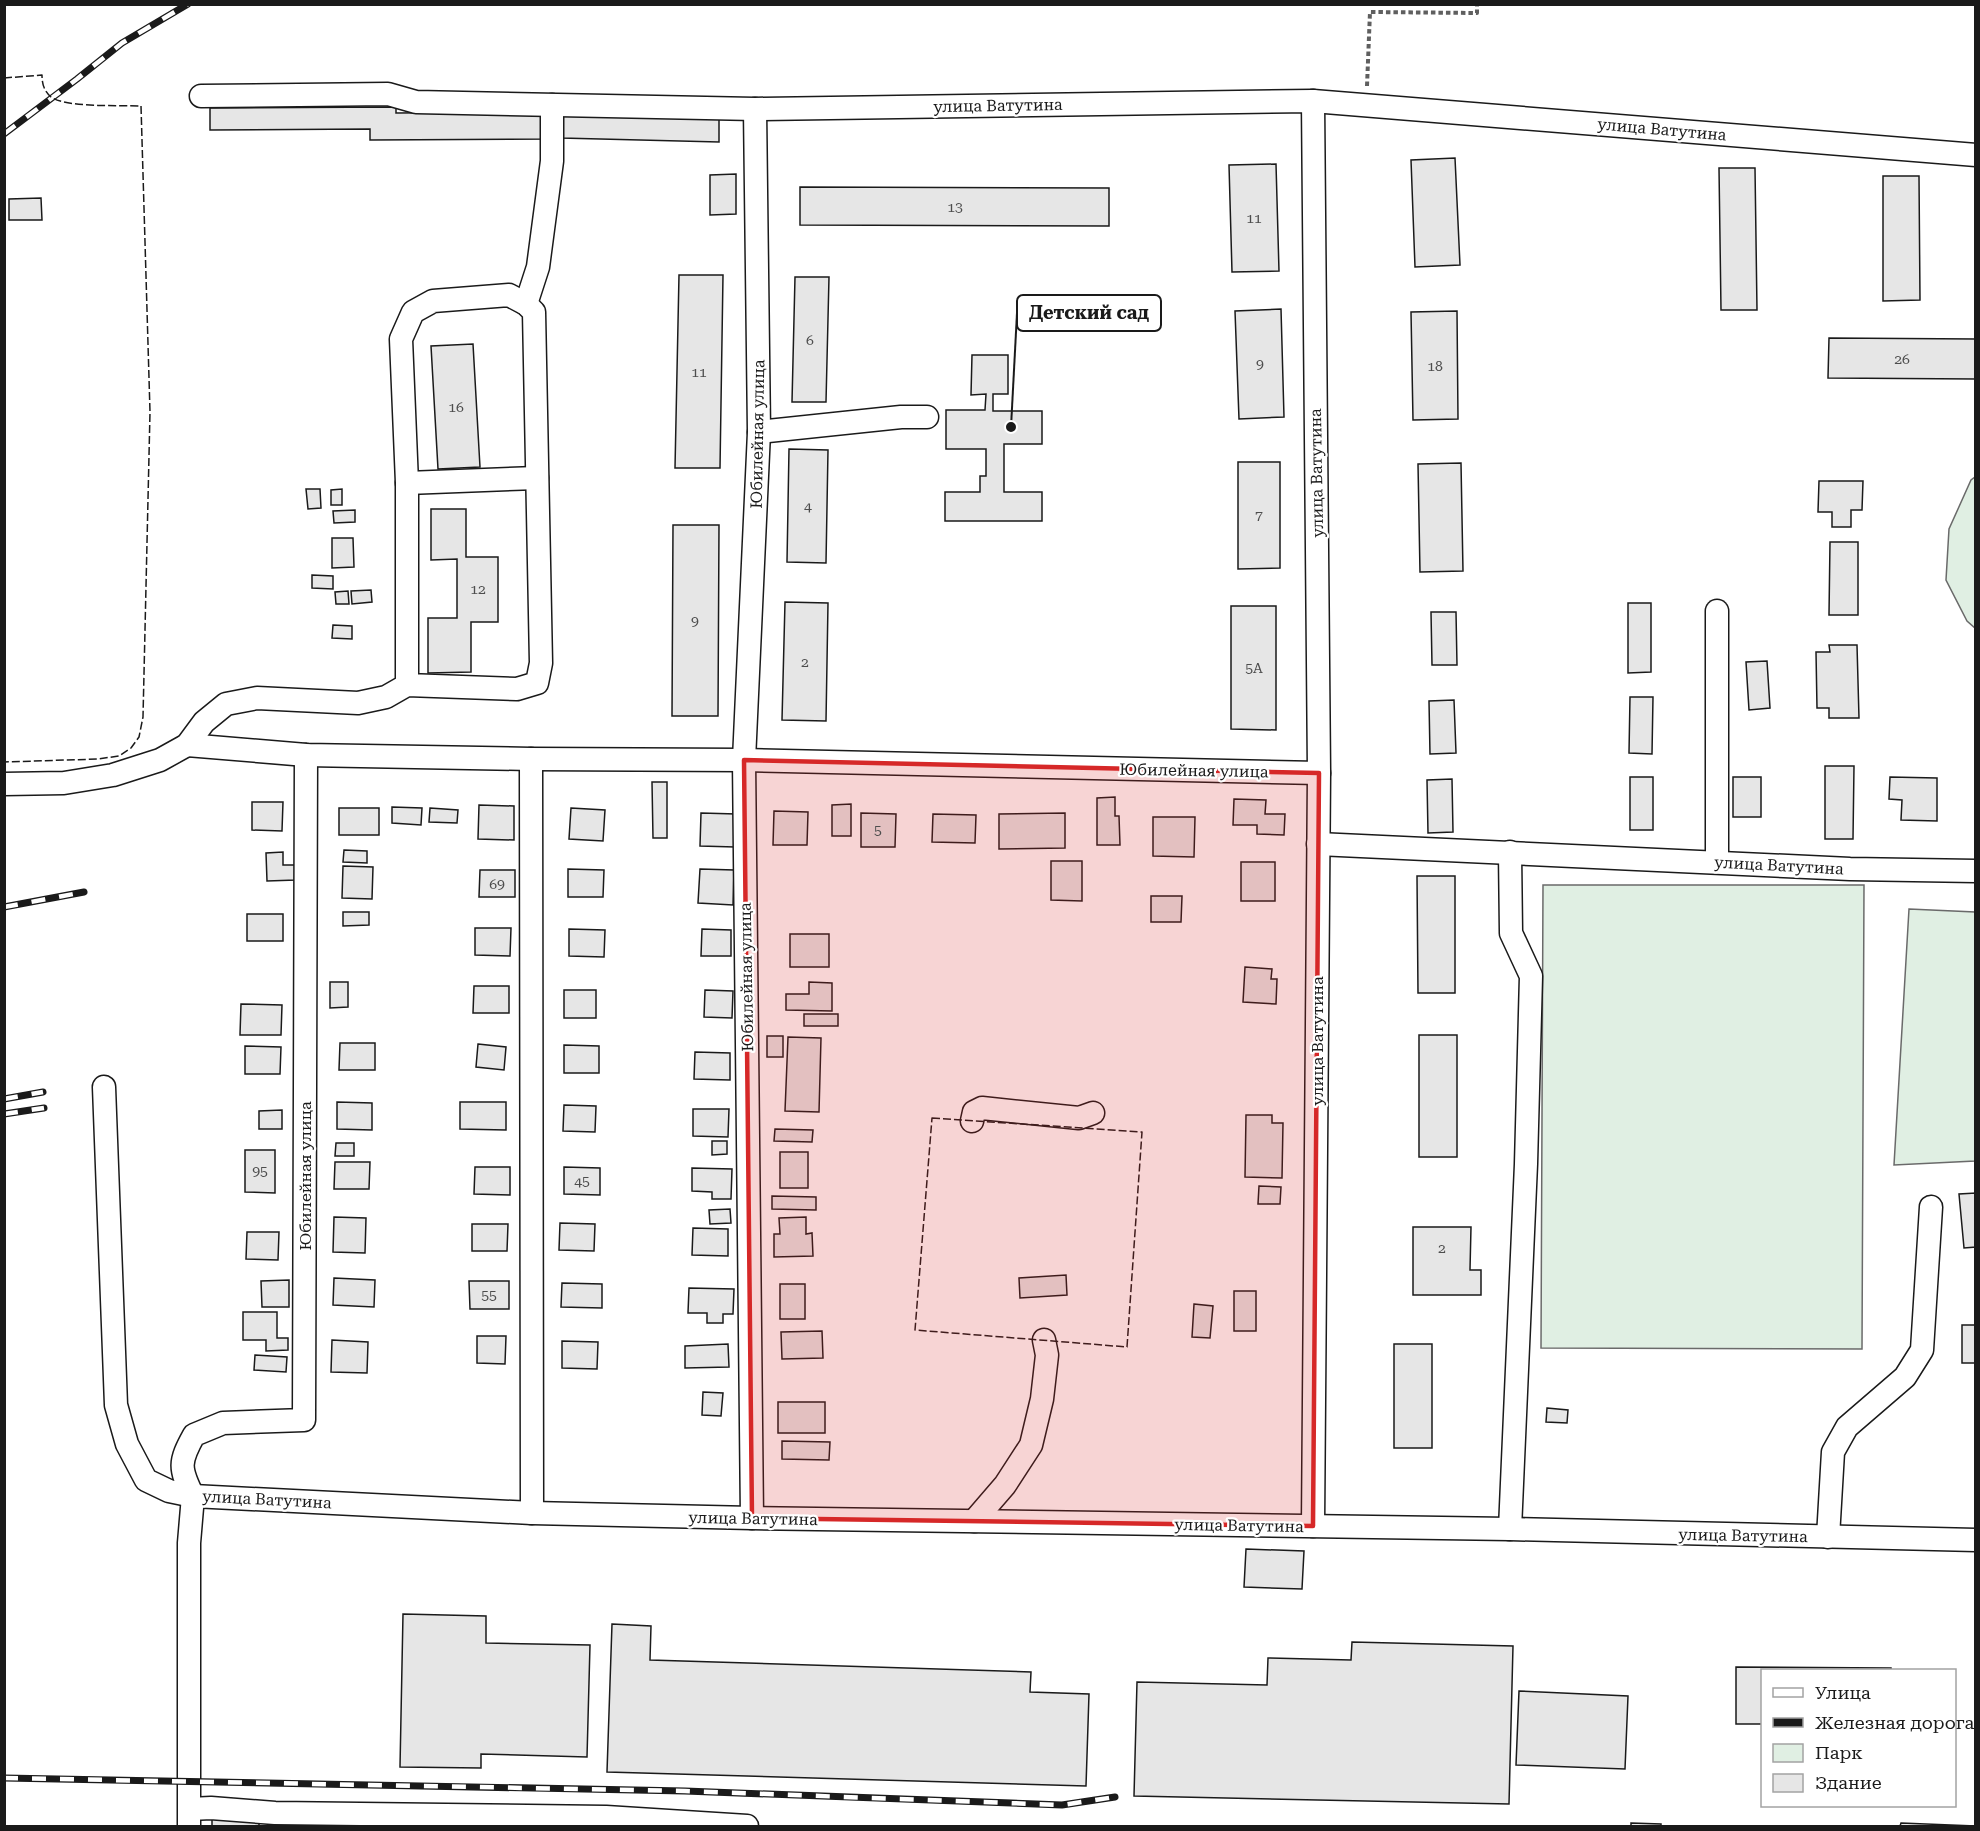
<svg xmlns="http://www.w3.org/2000/svg" width="1980" height="1831" font-family="'Roboto Serif',serif">
<style>
.green{fill:#e0efe3;stroke:#6a6a6a;stroke-width:1.5}
.building{fill:#e6e6e6;stroke:#1a1a1a;stroke-width:1.5}
.lines{fill:none;stroke-linecap:round;stroke-linejoin:round}
.minor-casing{stroke:#1a1a1a;stroke-width:25}
.path{stroke:#5f5f5f;stroke-width:4;stroke-dasharray:4.5 3;stroke-linecap:butt}
.minor{stroke:#fff;stroke-width:22}
.rail-casing{stroke:#1a1a1a;stroke-width:7}
.rail{stroke:#fff;stroke-width:4.5;stroke-dasharray:14;stroke-linecap:butt}
.fence{stroke:#1a1a1a;stroke-width:1.5;stroke-dasharray:8 3;stroke-linecap:butt}
.marked{fill:#d62828;fill-opacity:0.2;stroke:#d62828;stroke-width:4.5;stroke-linejoin:round}
.labels{text-anchor:middle;stroke-width:4.5;stroke-linejoin:round;paint-order:stroke}
.number-label{font-size:14px;fill:#4d4d4d}
.street-label{font-size:16px;fill:#1a1a1a;stroke:#fff}
.leader{fill:none;stroke:#1a1a1a;stroke-width:2}
.callout-dot{fill:#1a1a1a;stroke:#fff;stroke-width:2}
.callout{fill:#fff;stroke:#1a1a1a;stroke-width:2}
.callout-label{font-size:18px;text-anchor:middle;font-weight:bold;fill:#1a1a1a}
</style>
<rect width="100%" height="100%" fill="#fff"/>
<g class="green">
<polygon points="1975,477 1975,628 1967,621 1946,580 1949,529 1971,480"/>
<polygon points="1543,885 1864,885 1862,1349 1541,1348"/>
<polygon points="1909,909 1975,912 1975,1161 1894,1165"/>
</g>
<g class="building">
<polygon points="396,107 396,113 548,112 548,139 370,140 370,129 210,130 210,108"/>
<polygon points="562,114 719,118 719,142 561,138"/>
<polygon points="1455,158 1460,265 1415,267 1411,160"/>
<polygon points="1276,164 1279,271 1232,272 1229,165"/>
<polygon points="1719,168 1755,168 1757,310 1721,310"/>
<polygon points="736,174 736,214 710,215 710,175"/>
<polygon points="1883,176 1919,176 1920,300 1883,301"/>
<polygon points="800,187 1109,188 1109,226 800,225"/>
<polygon points="41,198 42,220 9,220 9,199"/>
<polygon points="679,275 723,275 720,468 675,468"/>
<polygon points="795,277 829,277 826,402 792,402"/>
<polygon points="1281,309 1284,417 1239,419 1235,311"/>
<polygon points="1457,311 1458,419 1413,420 1411,312"/>
<polygon points="1829,338 1976,339 1976,379 1828,378"/>
<polygon points="473,344 480,467 438,469 431,346"/>
<polygon points="972,355 1008,355 1008,394 993,394 993,411 1042,411 1042,444 1004,444 1004,492 1042,492 1042,521 945,521 945,492 980,492 980,476 986,476 986,449 946,449 946,410 985,410 986,394 971,395"/>
<polygon points="789,449 828,450 826,563 787,562"/>
<polygon points="1238,462 1280,462 1280,568 1238,569"/>
<polygon points="1461,463 1463,571 1420,572 1418,464"/>
<polygon points="1819,481 1863,481 1862,510 1851,510 1851,527 1832,527 1832,512 1818,512"/>
<polygon points="306,489 320,489 321,508 308,509"/>
<polygon points="342,489 342,505 331,505 331,490"/>
<polygon points="431,509 466,509 466,557 498,557 498,622 471,622 471,672 428,673 428,618 457,618 457,559 431,560"/>
<polygon points="355,510 355,522 334,523 333,511"/>
<polygon points="673,525 719,525 718,716 672,716"/>
<polygon points="332,538 353,538 354,567 332,568"/>
<polygon points="1830,542 1858,542 1858,615 1829,615"/>
<polygon points="312,575 333,576 333,589 312,588"/>
<polygon points="371,590 372,602 352,604 351,591"/>
<polygon points="348,591 349,604 336,604 335,592"/>
<polygon points="785,602 828,603 826,721 782,720"/>
<polygon points="1628,603 1651,603 1651,672 1628,673"/>
<polygon points="1231,606 1276,606 1276,730 1231,729"/>
<polygon points="1431,612 1456,612 1457,665 1432,665"/>
<polygon points="333,625 352,626 352,639 332,638"/>
<polygon points="1829,645 1857,645 1859,718 1829,718 1829,708 1817,708 1816,652 1830,652"/>
<polygon points="1767,661 1770,708 1749,710 1746,662"/>
<polygon points="1630,697 1653,697 1652,754 1629,753"/>
<polygon points="1454,700 1456,753 1430,754 1429,701"/>
<polygon points="1825,766 1854,766 1853,839 1825,839"/>
<rect x="1630" y="777" width="23" height="53"/>
<rect x="1733" y="777" width="28" height="40"/>
<polygon points="1890,777 1937,778 1937,821 1901,820 1902,800 1889,799"/>
<polygon points="1452,779 1453,832 1428,833 1427,780"/>
<polygon points="652,782 667,782 667,838 653,838"/>
<polygon points="1115,797 1115,816 1119,816 1120,845 1097,845 1097,798"/>
<polygon points="1234,799 1266,800 1265,814 1285,814 1284,835 1257,834 1257,825 1233,825"/>
<polygon points="252,802 283,802 282,831 252,830"/>
<polygon points="851,804 851,836 832,836 832,805"/>
<polygon points="479,805 514,806 514,840 478,839"/>
<polygon points="392,807 422,808 421,825 392,823"/>
<rect x="339" y="808" width="40" height="27"/>
<polygon points="430,808 458,810 457,823 429,822"/>
<polygon points="571,808 605,810 603,841 569,839"/>
<polygon points="774,811 808,812 807,845 773,845"/>
<polygon points="701,813 736,814 735,847 700,846"/>
<polygon points="861,813 896,814 895,847 861,847"/>
<polygon points="1065,813 1065,848 999,849 999,814"/>
<polygon points="933,814 976,815 975,843 932,842"/>
<polygon points="1153,817 1195,817 1194,857 1153,856"/>
<polygon points="344,850 367,851 367,863 343,862"/>
<polygon points="283,852 283,865 296,865 296,880 267,881 266,853"/>
<polygon points="1051,861 1082,861 1082,901 1051,900"/>
<rect x="1241" y="862" width="34" height="39"/>
<polygon points="343,866 373,867 372,899 342,898"/>
<polygon points="568,869 604,870 603,897 568,897"/>
<polygon points="700,869 734,870 733,905 698,903"/>
<polygon points="480,870 515,870 515,897 479,897"/>
<polygon points="1417,876 1455,876 1455,993 1418,993"/>
<polygon points="1151,896 1182,896 1181,922 1151,922"/>
<polygon points="343,912 369,912 369,925 343,926"/>
<rect x="247" y="914" width="36" height="27"/>
<polygon points="475,928 511,928 510,956 475,955"/>
<polygon points="569,929 605,930 604,957 569,956"/>
<polygon points="702,929 731,930 731,956 701,956"/>
<rect x="790" y="934" width="39" height="33"/>
<polygon points="1245,967 1272,969 1271,979 1277,979 1276,1004 1243,1002"/>
<polygon points="330,982 348,982 348,1007 330,1008"/>
<polygon points="809,982 832,983 832,1011 786,1010 786,994 809,994"/>
<polygon points="474,986 509,986 509,1013 473,1013"/>
<rect x="564" y="990" width="32" height="28"/>
<polygon points="705,990 733,991 732,1018 704,1017"/>
<polygon points="241,1004 282,1005 281,1035 240,1035"/>
<rect x="804" y="1014" width="34" height="12"/>
<rect x="1419" y="1035" width="38" height="122"/>
<rect x="767" y="1036" width="16" height="21"/>
<polygon points="788,1037 821,1038 819,1112 785,1111"/>
<polygon points="340,1043 375,1043 375,1070 339,1070"/>
<polygon points="478,1044 506,1047 504,1070 476,1067"/>
<polygon points="564,1045 599,1046 599,1073 564,1073"/>
<polygon points="245,1046 281,1047 280,1074 245,1074"/>
<polygon points="695,1052 730,1053 730,1080 694,1079"/>
<polygon points="337,1102 372,1103 372,1130 337,1129"/>
<polygon points="460,1102 506,1102 506,1130 460,1129"/>
<polygon points="564,1105 596,1106 595,1132 563,1131"/>
<polygon points="693,1109 729,1109 728,1137 693,1136"/>
<polygon points="282,1110 282,1129 259,1129 259,1111"/>
<polygon points="1246,1115 1272,1115 1272,1123 1283,1123 1282,1178 1245,1177"/>
<polygon points="775,1129 813,1130 812,1142 774,1141"/>
<polygon points="712,1141 727,1141 727,1154 712,1155"/>
<polygon points="336,1143 354,1143 354,1156 335,1156"/>
<polygon points="245,1150 275,1150 275,1193 245,1192"/>
<rect x="780" y="1152" width="28" height="36"/>
<polygon points="335,1162 370,1162 369,1189 334,1189"/>
<polygon points="475,1167 510,1167 510,1195 474,1194"/>
<polygon points="564,1167 600,1168 600,1195 564,1194"/>
<polygon points="692,1168 732,1169 731,1199 712,1199 712,1192 692,1191"/>
<polygon points="1259,1186 1281,1187 1280,1204 1258,1204"/>
<polygon points="1976,1193 1976,1247 1964,1248 1959,1194"/>
<polygon points="772,1196 816,1197 816,1210 772,1209"/>
<polygon points="730,1209 731,1223 710,1224 709,1210"/>
<polygon points="334,1217 366,1218 365,1253 333,1252"/>
<polygon points="806,1217 806,1234 812,1233 813,1256 774,1257 774,1234 780,1234 779,1218"/>
<polygon points="560,1223 595,1224 594,1251 559,1250"/>
<polygon points="472,1224 508,1224 507,1251 472,1251"/>
<polygon points="1413,1227 1471,1227 1470,1270 1481,1270 1481,1295 1413,1295"/>
<polygon points="693,1228 728,1229 728,1256 692,1255"/>
<polygon points="247,1232 279,1232 278,1260 246,1259"/>
<polygon points="1066,1275 1067,1295 1020,1298 1019,1278"/>
<polygon points="334,1278 375,1280 374,1307 333,1305"/>
<polygon points="289,1280 289,1307 262,1307 261,1281"/>
<polygon points="469,1281 509,1281 509,1309 470,1309"/>
<polygon points="562,1283 602,1284 602,1308 561,1307"/>
<rect x="780" y="1284" width="25" height="35"/>
<polygon points="689,1288 734,1289 733,1314 723,1314 723,1323 707,1323 707,1313 688,1313"/>
<rect x="1234" y="1291" width="22" height="40"/>
<polygon points="1194,1304 1213,1306 1210,1338 1192,1337"/>
<polygon points="243,1312 277,1312 277,1338 288,1338 288,1350 266,1351 266,1340 243,1340"/>
<rect x="1962" y="1325" width="14" height="38"/>
<polygon points="822,1331 823,1358 782,1359 781,1332"/>
<polygon points="477,1336 506,1336 505,1364 477,1363"/>
<polygon points="332,1340 368,1342 367,1373 331,1372"/>
<polygon points="562,1341 598,1342 597,1369 562,1368"/>
<polygon points="728,1344 729,1367 685,1368 685,1346"/>
<rect x="1394" y="1344" width="38" height="104"/>
<polygon points="255,1355 287,1357 286,1372 254,1370"/>
<polygon points="703,1392 723,1393 721,1416 702,1415"/>
<rect x="778" y="1402" width="47" height="31"/>
<polygon points="1547,1408 1568,1410 1567,1423 1546,1422"/>
<polygon points="782,1441 830,1442 829,1460 782,1459"/>
<polygon points="1246,1549 1304,1551 1302,1589 1244,1587"/>
<polygon points="403,1614 486,1616 486,1643 590,1645 587,1757 481,1754 481,1768 400,1767"/>
<polygon points="612,1624 651,1626 650,1660 1031,1672 1030,1692 1089,1694 1086,1786 607,1772"/>
<polygon points="1352,1642 1513,1646 1509,1804 1134,1796 1137,1682 1267,1685 1268,1658 1351,1660"/>
<polygon points="1736,1667 1891,1668 1891,1670 1762,1670 1762,1724 1736,1724"/>
<polygon points="1519,1691 1628,1696 1625,1769 1516,1765"/>
<rect x="212" y="1817" width="47" height="9"/>
<polygon points="1631,1823 1661,1824 1661,1826 1631,1826"/>
<polygon points="1901,1823 1976,1826 1900,1826"/>
</g>
<g class="lines">
<g class="minor-casing">
<g id="minor">
<polyline points="201,96 388,94 416,102 755,109 1313,101 1976,155"/>
<polyline points="1313,101 1319,773 1313,1526"/>
<polyline points="526,304 538,267 552,161 552,105"/>
<polyline points="759,432 901,417 927,417"/>
<polyline points="407,483 537,478"/>
<polyline points="1717,611 1717,861"/>
<polyline points="187,745 306,755 531,759 744,760 1319,773"/>
<polyline points="531,759 532,1513"/>
<polyline points="4,784 64,783 113,775 160,760 187,745 204,722 226,704 257,698 358,703 386,697 407,685 517,689 537,683 541,663 534,312 526,304 509,295 433,301 413,312 401,339 407,483 407,685"/>
<polyline points="1318,844 1850,869 1976,871"/>
<polyline points="1510,852 1511,933 1531,976 1526,1164 1510,1529"/>
<polyline points="104,1087 116,1405 127,1444 146,1480 169,1491 193,1496 532,1513 752,1518 1510,1529 1976,1540"/>
<polyline points="972,1121 974,1112 982,1108 1079,1118 1093,1113"/>
<path d="M193,1496C179,1468 179,1462 194,1435L223,1423L304,1420L306,755"/>
<polyline points="752,1518 744,760 759,432 755,109"/>
<polyline points="974,1521 1005,1485 1031,1445 1042,1399 1047,1355 1044,1340"/>
<polyline points="1828,1537 1833,1452 1847,1427 1905,1377 1922,1350 1931,1207"/>
<polyline points="190,1809 211,1808 275,1813 606,1817 747,1826"/>
<polyline points="189,1826 189,1543 193,1496"/>
</g>
</g>
<polyline class="path" points="1367,86 1370,12 1477,13 1477,4"/>
<use href="#minor" class="minor"/>
<g class="rail-casing">
<g id="rail">
<polyline points="4,134 77,79 122,43 188,4"/>
<polyline points="4,907 84,892"/>
<polyline points="4,1099 43,1092"/>
<polyline points="4,1114 44,1108"/>
<polyline points="4,1778 685,1791 1062,1805 1115,1797"/>
</g>
</g>
<use href="#rail" class="rail"/>
<g class="fence">
<path d="M4,78L42,75C42,84 44,91 51,97C66,108 121,105 141,106L150,412L143,717L139,737L131,748L119,756L98,759L4,762"/>
<polygon points="932,1118 1142,1132 1127,1347 915,1330"/>
</g>
</g>
<path class="marked" d="M744,760L1319,773L1313,1526L752,1518Z"/>
<g class="labels">
<g class="number-label">
<text x="955" y="212">13</text>
<text x="1254" y="223">11</text>
<text x="810" y="345">6</text>
<text x="1902" y="364">26</text>
<text x="1260" y="369">9</text>
<text x="1435" y="371">18</text>
<text x="699" y="377">11</text>
<text x="456" y="412">16</text>
<text x="808" y="511">4</text>
<text x="1259" y="520">7</text>
<text x="478" y="594">12</text>
<text x="695" y="626">9</text>
<text x="805" y="667">2</text>
<text x="1254" y="673">5А</text>
<text x="878" y="835">5</text>
<text x="497" y="889">69</text>
<text x="260" y="1176">95</text>
<text x="582" y="1186">45</text>
<text x="1442" y="1253">2</text>
<text x="489" y="1300">55</text>
</g>
<g class="street-label">
<text transform="translate(998 105) rotate(-1)" y="6">улица Ватутина</text>
<text transform="translate(1662 129) rotate(5)" y="6">улица Ватутина</text>
<text transform="translate(757 434) rotate(-89)" y="6">Юбилейная улица</text>
<text transform="translate(1316 473) rotate(-91)" y="6">улица Ватутина</text>
<text transform="translate(1194 770) rotate(1)" y="6">Юбилейная улица</text>
<text transform="translate(1779 865) rotate(3)" y="6">улица Ватутина</text>
<text transform="translate(746 977) rotate(-91)" y="6">Юбилейная улица</text>
<text transform="translate(1317 1041) rotate(-90)" y="6">улица Ватутина</text>
<text transform="translate(305 1176) rotate(-90)" y="6">Юбилейная улица</text>
<text transform="translate(267 1499) rotate(3)" y="6">улица Ватутина</text>
<text transform="translate(753 1518) rotate(1)" y="6">улица Ватутина</text>
<text transform="translate(1239 1525) rotate(1)" y="6">улица Ватутина</text>
<text transform="translate(1743 1535) rotate(1)" y="6">улица Ватутина</text>
</g>
</g>
<path class="leader" d="M1011 427L1017 313"/>
<circle class="callout-dot" cx="1011" cy="427" r="6"/>
<rect class="callout" x="1017" y="295" width="144" height="36" rx="6"/>
<g class="callout-label">
<text x="1089" y="319">Детский сад</text>
</g>
<rect width="1980" height="1831" fill="none" stroke="#1a1a1a" stroke-width="12"/>
<rect x="1761" y="1669" width="195" height="138" fill="#ffffff" stroke="#a3a3a3" stroke-width="1.5"/>
<rect x="1773" y="1688" width="30" height="9" fill="#ffffff" stroke="#a3a3a3" stroke-width="1.5"/>
<text x="1815" y="1699" font-size="18" fill="#1a1a1a">Улица</text>
<rect x="1773" y="1718" width="30" height="9" fill="#1a1a1a" stroke="#a3a3a3" stroke-width="1.5"/>
<text x="1815" y="1729" font-size="18" fill="#1a1a1a">Железная дорога</text>
<rect x="1773" y="1744" width="30" height="18" fill="#e0efe3" stroke="#a3a3a3" stroke-width="1.5"/>
<text x="1815" y="1759" font-size="18" fill="#1a1a1a">Парк</text>
<rect x="1773" y="1774" width="30" height="18" fill="#e6e6e6" stroke="#a3a3a3" stroke-width="1.5"/>
<text x="1815" y="1789" font-size="18" fill="#1a1a1a">Здание</text>
</svg>
